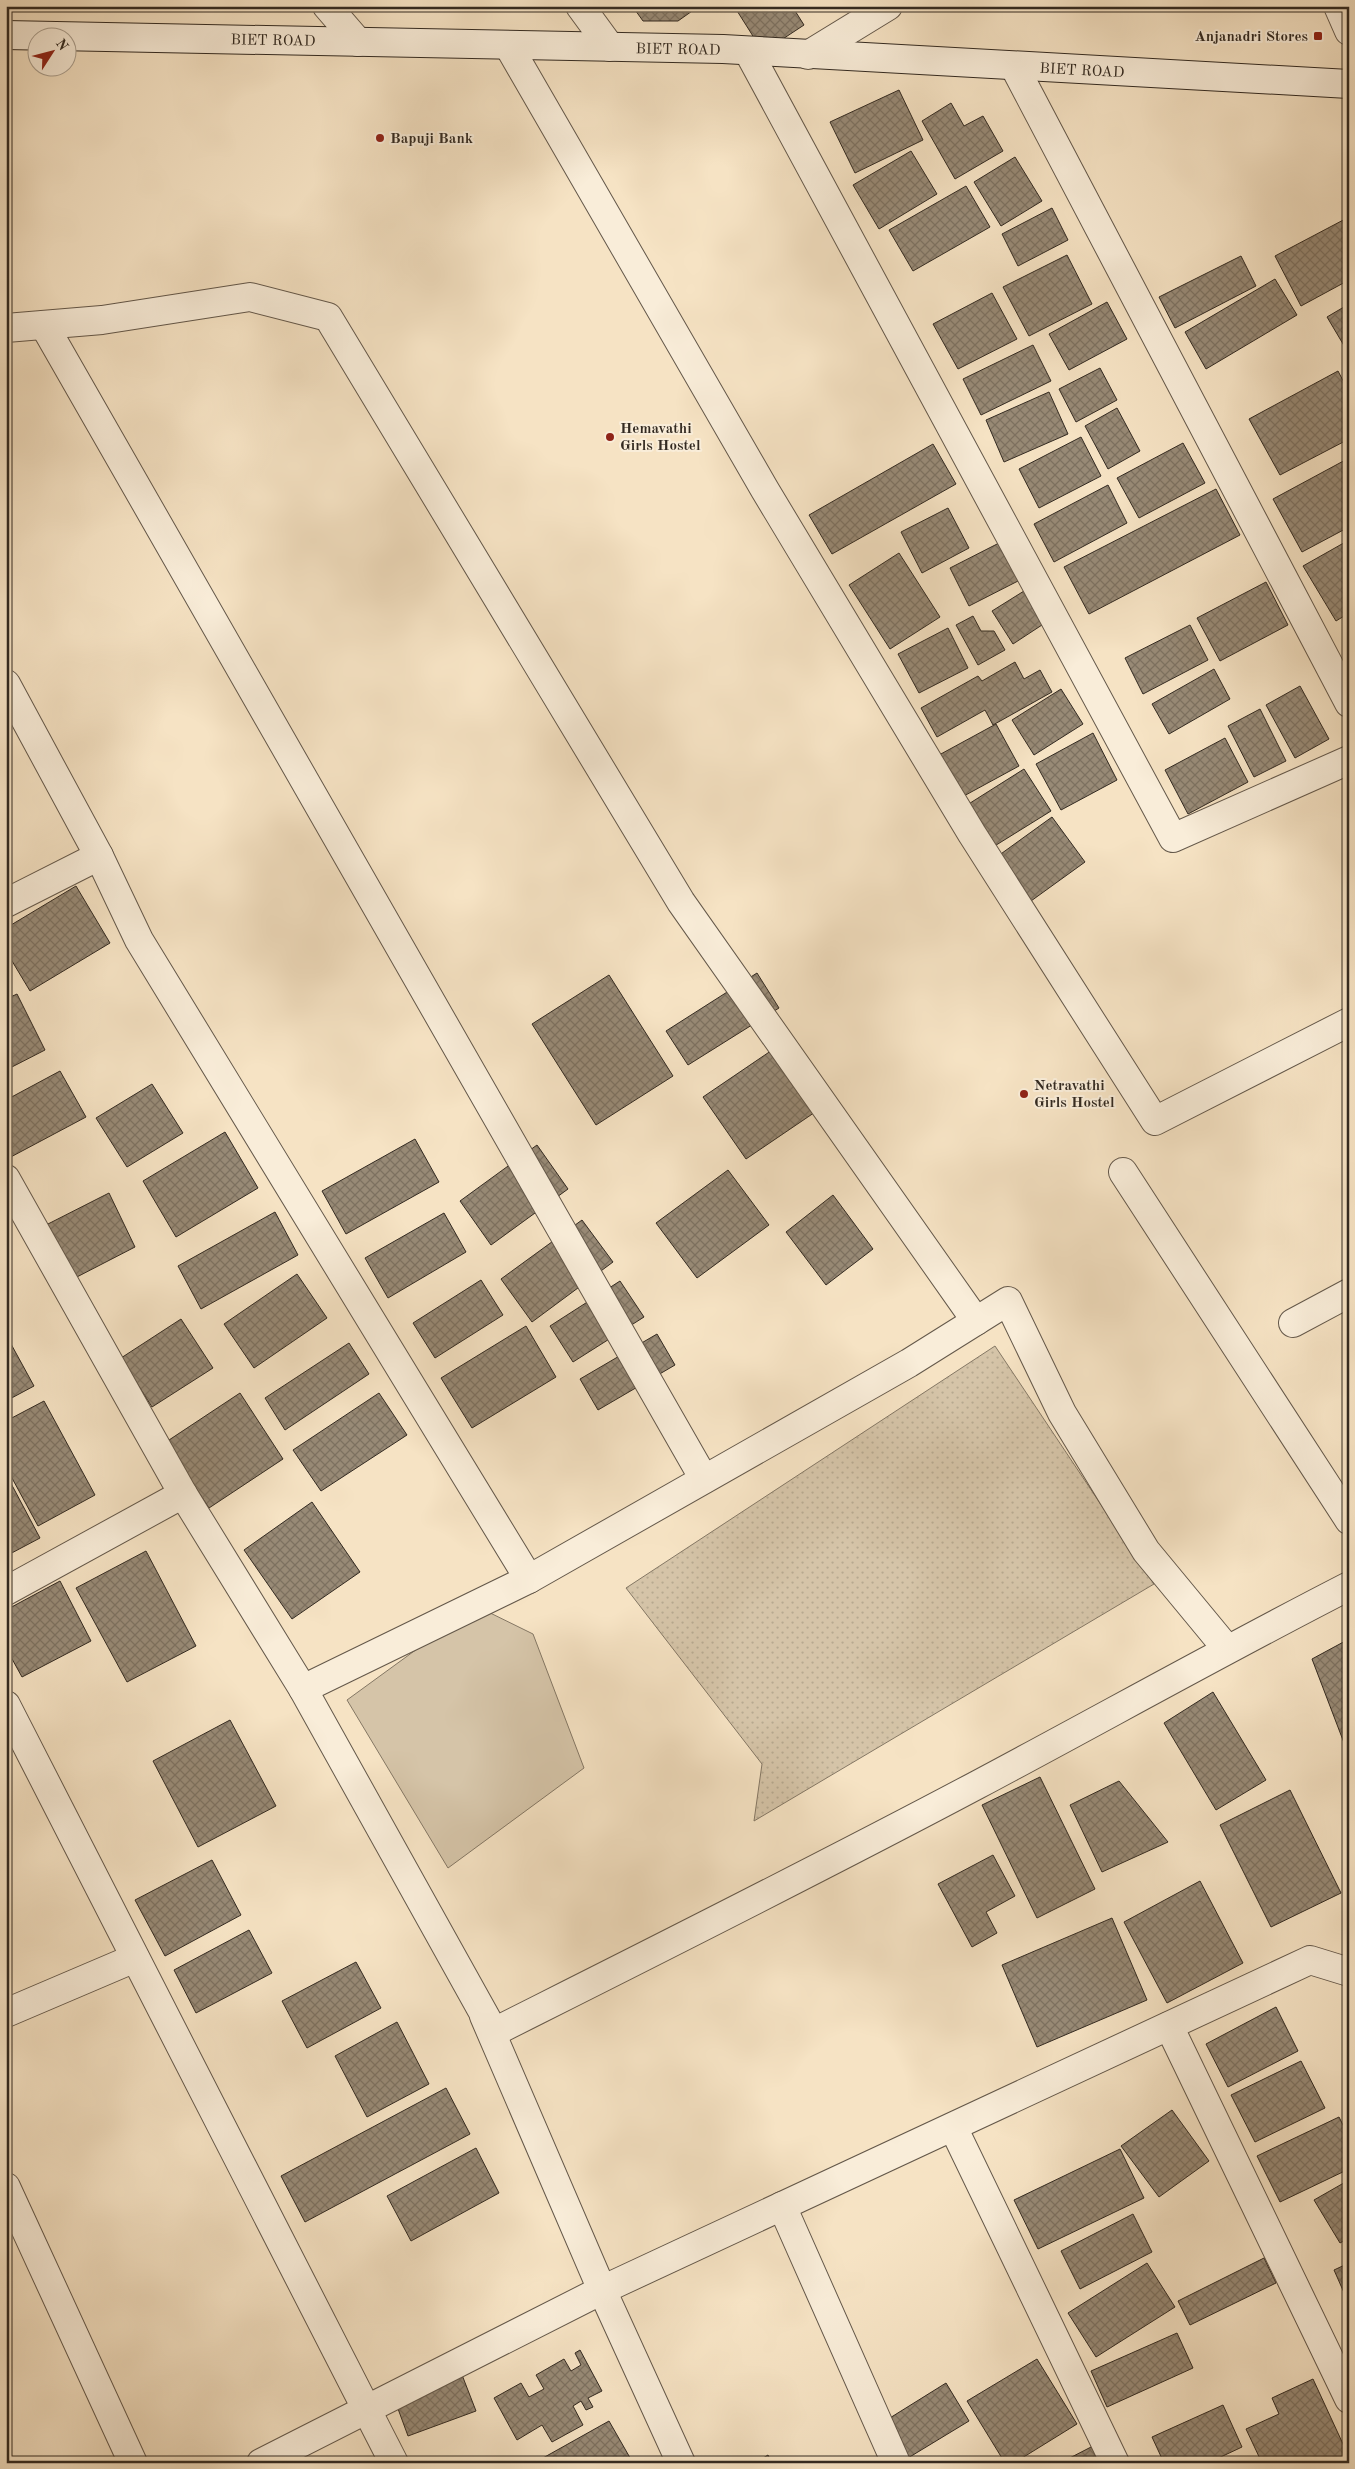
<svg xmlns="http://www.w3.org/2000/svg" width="1355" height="2469" font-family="'Old Standard TT',serif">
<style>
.grass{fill:#d5c4a8;stroke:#847764}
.park{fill:url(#park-dots);stroke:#847764}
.building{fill:url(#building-cross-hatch);stroke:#332a21}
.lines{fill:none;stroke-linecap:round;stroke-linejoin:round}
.street-casing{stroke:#64584a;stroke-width:30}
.secondary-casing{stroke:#332a21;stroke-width:30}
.street{stroke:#f9edd9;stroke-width:28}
.secondary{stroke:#f9edd9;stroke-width:28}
.poi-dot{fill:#8f2418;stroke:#f9edd9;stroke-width:2}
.labels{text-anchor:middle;stroke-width:4;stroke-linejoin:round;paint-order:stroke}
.poi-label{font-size:15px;font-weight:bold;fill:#332a21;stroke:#f9edd9;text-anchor:start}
.street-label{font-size:15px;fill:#332a21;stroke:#f9edd9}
</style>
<defs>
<pattern id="park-dots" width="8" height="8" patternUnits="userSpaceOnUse" patternTransform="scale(1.25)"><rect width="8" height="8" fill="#d5c4a8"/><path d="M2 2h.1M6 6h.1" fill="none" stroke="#b7a990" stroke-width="1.8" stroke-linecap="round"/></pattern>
<pattern id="building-cross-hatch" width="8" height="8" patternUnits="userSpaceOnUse" patternTransform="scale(1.25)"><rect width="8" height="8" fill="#988a76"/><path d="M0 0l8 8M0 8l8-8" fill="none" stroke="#7d7160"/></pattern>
</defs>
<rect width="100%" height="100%" fill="#f6e3c4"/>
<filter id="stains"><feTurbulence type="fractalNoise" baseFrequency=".004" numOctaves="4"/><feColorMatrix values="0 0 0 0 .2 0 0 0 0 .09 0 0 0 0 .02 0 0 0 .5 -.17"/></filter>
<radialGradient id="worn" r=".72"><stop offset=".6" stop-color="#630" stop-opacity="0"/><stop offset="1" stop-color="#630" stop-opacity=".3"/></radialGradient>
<polygon class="grass" points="476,1606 533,1634 584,1768 448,1868 347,1700"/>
<polygon class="park" points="995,1346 1154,1584 754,1821 762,1764 626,1588"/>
<g class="building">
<polygon points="693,6 695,9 678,21 643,21 633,7"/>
<polygon points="734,6 792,6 804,25 763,52"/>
<polygon points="899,90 923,140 855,173 830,122"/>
<polygon points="951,103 964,126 983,116 1003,151 955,179 922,121"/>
<polygon points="911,151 937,194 879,229 853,185"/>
<polygon points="1015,157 1042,201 1001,226 974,182"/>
<polygon points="966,186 990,227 913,271 889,230"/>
<polygon points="1052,208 1068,240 1018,266 1002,234"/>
<polygon points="1349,217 1349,280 1301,306 1275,256"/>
<polygon points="1067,255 1092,304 1029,336 1003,287"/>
<polygon points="1241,256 1256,286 1175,328 1159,297"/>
<polygon points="1275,279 1297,315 1206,369 1185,332"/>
<polygon points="992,293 1017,339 958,369 933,324"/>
<polygon points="1107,302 1127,339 1069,370 1049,334"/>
<polygon points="1349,304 1349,354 1327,317"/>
<polygon points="1033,345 1051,381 981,415 963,379"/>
<polygon points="1100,368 1117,400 1076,422 1059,389"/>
<polygon points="1338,371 1349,392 1349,439 1280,475 1249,419"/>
<polygon points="1049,392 1068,434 1004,462 986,420"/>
<polygon points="1117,408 1140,451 1108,469 1085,426"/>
<polygon points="1081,437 1101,476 1039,508 1019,469"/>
<polygon points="1183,443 1205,483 1139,518 1117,478"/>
<polygon points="933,444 956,484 832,554 809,515"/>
<polygon points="1349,458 1349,527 1302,552 1273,499"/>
<polygon points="1108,485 1127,523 1054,562 1034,524"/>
<polygon points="1216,489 1240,535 1089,614 1064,567"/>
<polygon points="948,508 969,548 922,573 901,532"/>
<polygon points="1349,540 1349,613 1336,621 1303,566"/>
<polygon points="1001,542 1020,580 969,606 950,568"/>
<polygon points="899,553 940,617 890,649 849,585"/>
<polygon points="1266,582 1288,625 1220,661 1197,618"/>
<polygon points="1024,591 1045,623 1013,644 992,611"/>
<polygon points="973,616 981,631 994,631 1005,650 978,665 956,625"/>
<polygon points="1190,625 1208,660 1143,694 1125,658"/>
<polygon points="948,628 968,668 919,693 898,654"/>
<polygon points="1015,662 1024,679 1040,670 1052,692 993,725 985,710 937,737 921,708 978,676 982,681"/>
<polygon points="1214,669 1230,699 1169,734 1152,704"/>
<polygon points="1300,686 1329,739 1295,758 1266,705"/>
<polygon points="1061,689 1083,724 1034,755 1012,720"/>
<polygon points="1260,709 1286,761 1254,777 1228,726"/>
<polygon points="996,724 1019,766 962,797 939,755"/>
<polygon points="1093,733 1117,780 1061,810 1036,764"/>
<polygon points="1225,738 1248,782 1188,814 1165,770"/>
<polygon points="1024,769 1051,811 993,847 967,805"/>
<polygon points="1052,817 1085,862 1031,901 998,856"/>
<polygon points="76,886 110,943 30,991 6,951 6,928"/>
<polygon points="757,973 779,1008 688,1065 666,1031"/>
<polygon points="609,975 673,1076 596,1125 532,1024"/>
<polygon points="17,994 45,1050 6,1070 6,999"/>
<polygon points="784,1042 827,1104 746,1159 703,1097"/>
<polygon points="60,1071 86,1117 7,1159 6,1100"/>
<polygon points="152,1084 183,1133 127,1167 96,1118"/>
<polygon points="225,1132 258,1188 176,1237 143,1181"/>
<polygon points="415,1139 439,1182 346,1234 322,1191"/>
<polygon points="537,1145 568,1189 491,1245 460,1201"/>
<polygon points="728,1170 769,1225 697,1278 656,1223"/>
<polygon points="109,1193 135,1247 71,1280 44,1226"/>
<polygon points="833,1195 873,1249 826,1285 786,1232"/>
<polygon points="275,1212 298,1255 201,1309 178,1266"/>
<polygon points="444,1213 466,1252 388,1298 365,1258"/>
<polygon points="582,1220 613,1262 532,1322 501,1279"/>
<polygon points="297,1274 327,1318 254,1368 224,1324"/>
<polygon points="481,1280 503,1315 435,1358 413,1323"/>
<polygon points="620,1281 644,1317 573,1362 550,1326"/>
<polygon points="181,1319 213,1368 152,1407 121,1358"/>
<polygon points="526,1326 556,1377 472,1428 441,1378"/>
<polygon points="657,1334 675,1365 598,1410 580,1379"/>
<polygon points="349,1343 369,1374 285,1430 265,1398"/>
<polygon points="11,1344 34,1386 6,1401 6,1346"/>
<polygon points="240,1393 283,1459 209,1508 166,1442"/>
<polygon points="379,1393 407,1435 321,1491 293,1450"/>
<polygon points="44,1401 95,1495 38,1526 6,1467 6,1421"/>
<polygon points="6,1474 40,1538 6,1556"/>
<polygon points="312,1502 360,1572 292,1619 244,1550"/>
<polygon points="146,1551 196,1646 127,1682 76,1588"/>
<polygon points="60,1581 91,1641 22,1677 6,1648 6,1610"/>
<polygon points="1349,1639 1349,1756 1312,1659"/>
<polygon points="1213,1692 1266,1780 1216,1810 1164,1723"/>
<polygon points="230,1720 276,1806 198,1847 153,1761"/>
<polygon points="1040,1777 1095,1889 1037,1918 982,1805"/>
<polygon points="1119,1781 1168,1842 1102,1872 1070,1805"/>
<polygon points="1290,1790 1341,1893 1271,1927 1220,1825"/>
<polygon points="993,1855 1015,1896 986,1912 997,1933 972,1947 938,1884"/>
<polygon points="212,1860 241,1915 165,1956 135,1900"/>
<polygon points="1200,1881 1243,1963 1167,2003 1124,1922"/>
<polygon points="1112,1918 1147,2000 1037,2047 1002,1965"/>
<polygon points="249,1930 272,1973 196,2013 174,1970"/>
<polygon points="356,1962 381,2008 307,2048 282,2001"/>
<polygon points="1276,2007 1298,2051 1228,2087 1206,2044"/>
<polygon points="397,2022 429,2084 367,2117 335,2056"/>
<polygon points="1301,2061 1325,2108 1255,2142 1231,2095"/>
<polygon points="446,2088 470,2134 305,2222 281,2176"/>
<polygon points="1172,2110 1209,2161 1159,2197 1121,2146"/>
<polygon points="1339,2117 1349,2137 1349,2169 1280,2202 1257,2156"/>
<polygon points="476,2148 499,2193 411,2241 387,2196"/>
<polygon points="1120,2149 1144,2198 1038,2249 1014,2200"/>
<polygon points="1349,2180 1349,2238 1340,2243 1314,2200"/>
<polygon points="1133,2214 1152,2252 1080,2289 1061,2251"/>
<polygon points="1264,2258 1276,2283 1190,2325 1178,2301"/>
<polygon points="1147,2263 1175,2307 1096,2357 1068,2313"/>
<polygon points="1349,2263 1349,2304 1334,2270"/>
<polygon points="1177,2333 1193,2368 1107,2407 1091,2371"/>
<polygon points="580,2350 602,2391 588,2398 593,2407 586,2410 581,2401 573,2406 583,2425 552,2442 542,2425 517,2440 494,2398 521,2383 529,2397 544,2389 536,2375 564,2359 571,2371 581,2365 575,2353"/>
<polygon points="1037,2359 1077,2424 1014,2463 1005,2463 967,2401"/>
<polygon points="457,2362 476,2411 408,2436 390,2387"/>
<polygon points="1313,2379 1349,2457 1337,2463 1262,2463 1246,2429 1279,2414 1272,2398"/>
<polygon points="946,2383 969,2421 908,2458 885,2421"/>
<polygon points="1223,2405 1242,2447 1208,2463 1164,2463 1152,2437"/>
<polygon points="609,2421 633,2463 534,2463"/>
<polygon points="1093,2446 1101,2463 1060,2463"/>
<polygon points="768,2455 772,2463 755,2463"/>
</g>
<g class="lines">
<g class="street-casing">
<g id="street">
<polyline points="327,6 358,42"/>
<polyline points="580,6 610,47"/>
<polyline points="1338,6 1349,31"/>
<polyline points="508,45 765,490 972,834 1155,1121 1349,1022"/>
<polyline points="748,51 1173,838 1349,760"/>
<polyline points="808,55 888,6"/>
<polyline points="1014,66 1349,703"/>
<polyline points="44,325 704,1479"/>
<polyline points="6,328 102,320 250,297 328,317 681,902 976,1321"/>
<polyline points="6,684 99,856 139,940 529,1579"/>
<polyline points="6,903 99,856"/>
<polyline points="1123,1172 1349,1520"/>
<polyline points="6,1179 183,1494 303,1689 529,1579 909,1363 1008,1301 1062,1413 1146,1551 1227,1649"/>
<polyline points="1293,1323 1349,1293"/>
<polyline points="6,1591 183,1494"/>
<path d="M303,1689L494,2032C655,1951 817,1870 977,1785C1101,1719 1224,1650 1349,1586"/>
<polyline points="6,1705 394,2463"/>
<polyline points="6,2013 135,1958"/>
<polyline points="484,2016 602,2290 681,2463"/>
<polyline points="1169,2026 1349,2399"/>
<polyline points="953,2127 1115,2463"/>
<polyline points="6,2187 133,2463"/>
<polyline points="782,2206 896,2463"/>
<polyline points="261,2463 602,2290 1310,1960 1349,1972"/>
</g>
</g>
<g class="secondary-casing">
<polyline id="secondary" points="6,35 723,49 1349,84"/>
</g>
<use href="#street" class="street"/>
<use href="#secondary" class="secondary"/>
</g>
<g class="poi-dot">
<rect x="1313" y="31" width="10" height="10" rx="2.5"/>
<circle cx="380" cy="138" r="5"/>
<circle cx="610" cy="437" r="5"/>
<circle cx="1024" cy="1094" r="5"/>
</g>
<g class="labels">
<g class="poi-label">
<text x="1308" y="41" text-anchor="end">Anjanadri Stores</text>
<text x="390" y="143">Bapuji Bank</text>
<text x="620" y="433">Hemavathi<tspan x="620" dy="17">Girls Hostel</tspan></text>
<text x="1034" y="1090">Netravathi<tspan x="1034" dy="17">Girls Hostel</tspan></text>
</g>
<g class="street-label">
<text transform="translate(273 40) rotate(1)" y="5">BIET ROAD</text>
<text transform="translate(678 49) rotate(1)" y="5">BIET ROAD</text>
<text transform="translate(1082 70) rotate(3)" y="5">BIET ROAD</text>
</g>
</g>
<rect width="1355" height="2469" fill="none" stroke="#f6e3c4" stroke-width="25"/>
<rect x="8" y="8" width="1340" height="2454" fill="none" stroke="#332a21" stroke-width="2.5"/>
<rect x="12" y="12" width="1330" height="2444" fill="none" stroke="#332a21"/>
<g transform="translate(52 52) rotate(54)"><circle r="24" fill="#f9edd9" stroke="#aa9f8f"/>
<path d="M0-4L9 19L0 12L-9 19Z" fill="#8f2418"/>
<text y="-8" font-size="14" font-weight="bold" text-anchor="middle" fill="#332a21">N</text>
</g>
<rect width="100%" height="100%" filter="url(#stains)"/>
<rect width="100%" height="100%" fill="url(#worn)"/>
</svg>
